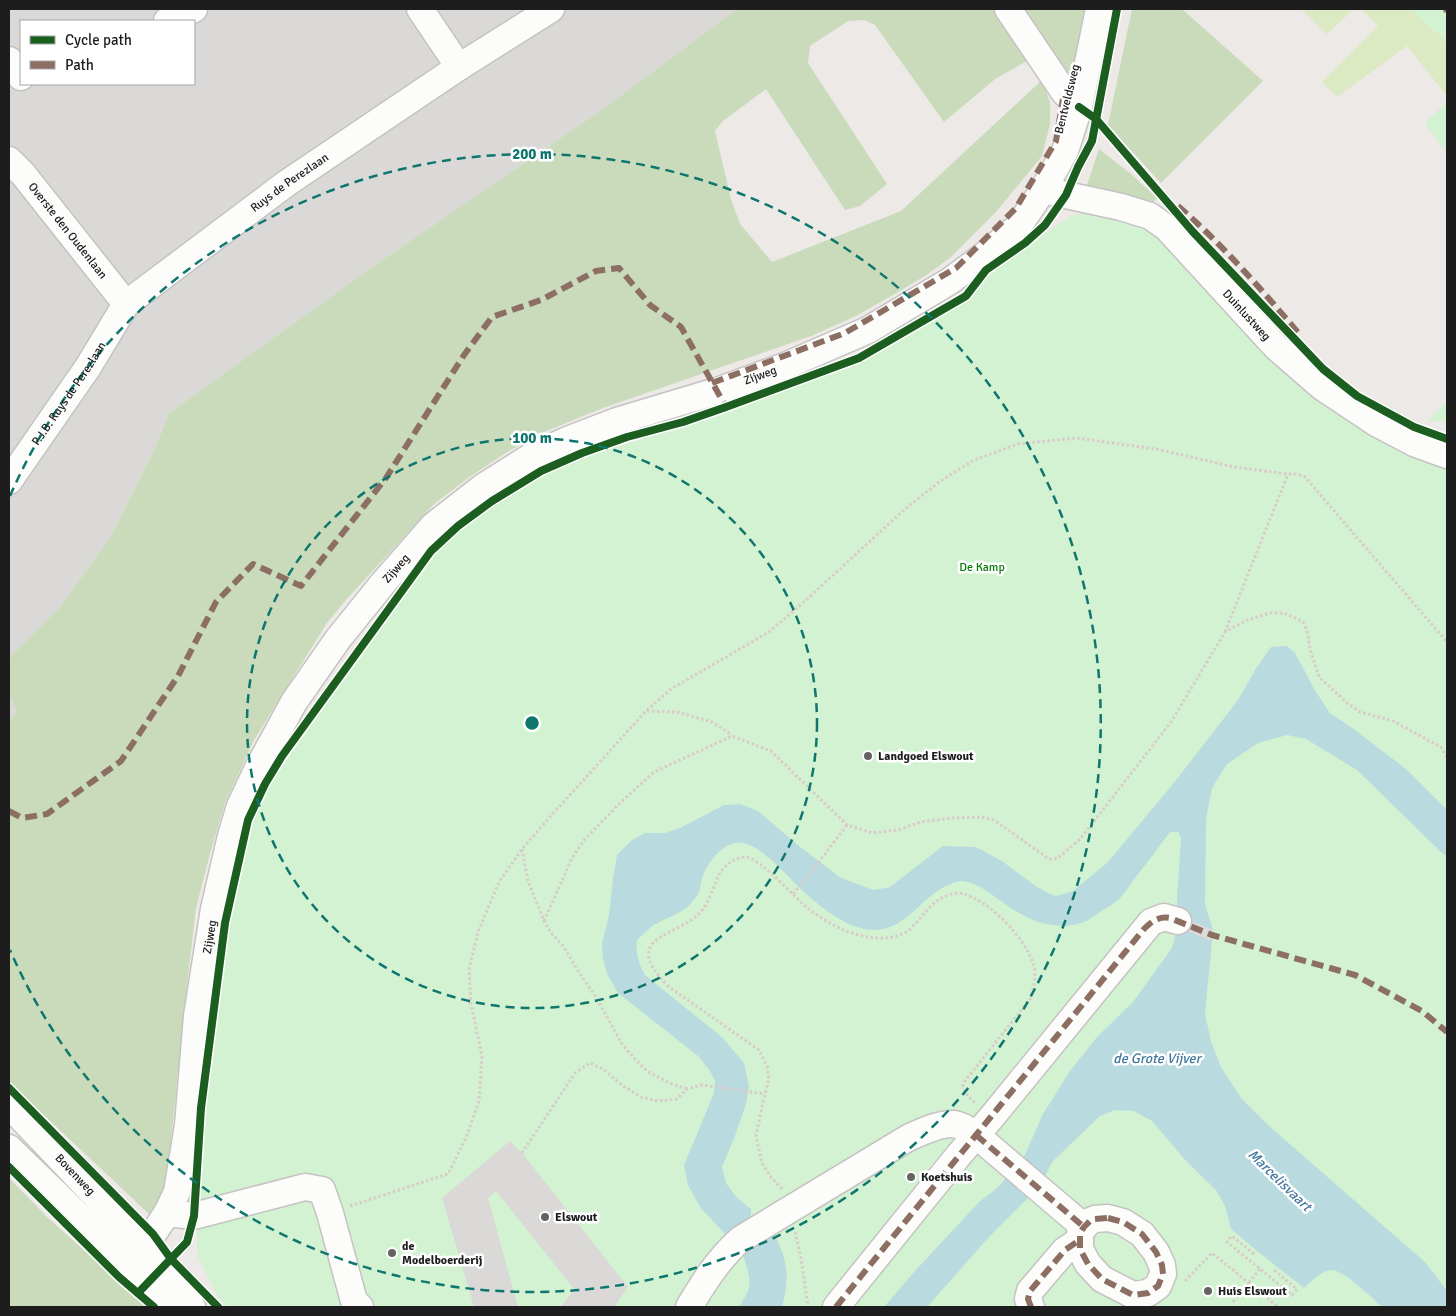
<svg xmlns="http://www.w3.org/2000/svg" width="1456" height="1316" font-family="Signika,sans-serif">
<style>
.residential{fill:#dbd9d7;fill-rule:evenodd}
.grass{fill:#dceac4}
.forest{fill:#c9dbbb}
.park{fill:#d3f2d1}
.parking{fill:#dad9d7}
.water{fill:#b9dbe0}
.pier{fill:#dcdbda}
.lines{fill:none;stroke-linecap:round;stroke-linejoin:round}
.minor-casing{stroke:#c4c3c2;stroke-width:29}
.path{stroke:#dacac9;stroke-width:3;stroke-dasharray:2.5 2.5;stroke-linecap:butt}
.minor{stroke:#fcfcfb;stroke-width:26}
.quiet{stroke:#8d6e63;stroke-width:6;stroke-dasharray:12 6;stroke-linecap:butt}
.cycleway-casing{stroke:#fff;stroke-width:11}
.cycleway{stroke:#1b5e20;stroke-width:8}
.ring{fill:none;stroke:#0f766e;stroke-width:2.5;stroke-dasharray:9 6}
.poi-dot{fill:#656463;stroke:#fff;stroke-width:2}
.labels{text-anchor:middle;stroke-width:5;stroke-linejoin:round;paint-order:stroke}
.street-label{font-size:12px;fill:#1d1d1d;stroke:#fff}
.park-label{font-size:12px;fill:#0a7d0a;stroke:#fff}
.poi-label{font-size:12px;font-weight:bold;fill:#1d1d1d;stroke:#fff;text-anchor:start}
.water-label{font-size:14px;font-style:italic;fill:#43789e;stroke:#fff}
.centre{fill:#0f766e;stroke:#fff;stroke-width:2.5}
.ring-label{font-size:15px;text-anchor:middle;font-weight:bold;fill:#0f766e;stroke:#fff;stroke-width:5;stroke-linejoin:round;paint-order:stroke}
</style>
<rect width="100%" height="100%" fill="#ece9e6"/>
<g class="residential">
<path d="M9,9H737L603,109L378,263L169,413L155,448L111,536L60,607L9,658ZM21,21H194V84H21Z"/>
<polygon points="9,694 17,713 9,720"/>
</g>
<g class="grass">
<polygon points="1301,9 1354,9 1327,34"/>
<polygon points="1362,9 1411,9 1447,42 1447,96 1407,46 1337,97 1322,82 1378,26"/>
</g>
<g class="forest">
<polygon points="737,9 1002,9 1032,58 995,79 944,122 875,25 864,20 848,21 810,46 808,63 887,184 860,206 845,210 766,89 723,121 715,131 731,199 740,224 772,262 901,211 1042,80 1050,102 1050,124 1042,156 996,212 951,257 928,274 898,292 856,316 811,336 603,408 544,432 507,452 471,476 434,504 346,600 327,623 254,740 225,803 210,854 196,908 185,1002 169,1161 168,1198 150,1215 9,1082 9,720 17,713 9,694 9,658 60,607 111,536 155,448 169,413 378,263 603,109"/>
<polygon points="1023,9 1087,9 1070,85"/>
<polygon points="1132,9 1182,9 1263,81 1161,183 1108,125"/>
<polygon points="1099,149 1131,174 1157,198 1151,205 1087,185"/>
<polygon points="9,1178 48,1218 147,1307 9,1307"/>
</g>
<g class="park">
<polygon points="1411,9 1447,9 1447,42"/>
<polygon points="1447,102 1447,154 1425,123"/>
<polygon points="1091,212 1157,231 1267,349 1447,463 1447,1307 228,1307 218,1297 197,1255 197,1229 206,1107 229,923 252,823 270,785 308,728 398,606 434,553 462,529 495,504 542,474 583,458 685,425 816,379 860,361 970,299 990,274 1049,231 1071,216"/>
<polygon points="1447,401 1447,421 1428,421"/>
</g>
<polygon class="parking" points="510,1141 522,1153 628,1287 614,1307 561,1307 574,1289 496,1191 488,1198 518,1307 474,1307 442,1198"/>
<g class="water">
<path d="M1287,646L1295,653L1316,692L1330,713L1351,727L1406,769L1447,810V856L1442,853L1357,770L1306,739L1287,735L1258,743L1227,764L1212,788L1206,819L1205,904L1213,930L1205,1014L1211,1041L1221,1067L1241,1098L1268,1125L1426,1263L1447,1291V1307H1382C1373,1299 1342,1268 1330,1270C1321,1271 1311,1282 1304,1288L1257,1251L1231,1229L1225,1206L1216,1190L1187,1162L1152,1121L1134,1111L1115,1110L1100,1116L1052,1162L1044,1179L1031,1195L990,1236L927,1307H884L915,1271L979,1202L996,1189L1022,1161L1043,1114L1070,1071L1097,1037L1133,1002L1172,948L1178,927L1177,899L1181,838L1178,832H1170C1158,848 1147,863 1135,878C1130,885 1125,893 1119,899C1114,904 1106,908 1100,912C1095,915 1090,920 1084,922C1050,934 1020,916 994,896C984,889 969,878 956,882C915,894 905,946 851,925C836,919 816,903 804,892C789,879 757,838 735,843C721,846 710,860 704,873C701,879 701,886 699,892C688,914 669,915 651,927C646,931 642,936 637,940C636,955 638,962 645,975L723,1038L744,1063L749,1086L746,1104L735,1136L722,1167L726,1183L737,1198L751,1209V1217C744,1225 736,1231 725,1234L700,1207L688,1185L684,1165L714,1093L715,1081L710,1071L698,1056L618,993L607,974L603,958L602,944L609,915L613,879L617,855L632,840L645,833H665L680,828L724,805L740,804L758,811L799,846L841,878L874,890L890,887L943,846L976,847L1002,861L1037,887L1050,894L1057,896L1073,891L1108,862L1173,784L1228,713L1240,697L1255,670L1271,647Z"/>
<path d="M773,1232C788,1260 790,1277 782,1307H739C755,1283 750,1280 743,1254Z"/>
</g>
<polygon class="pier" points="1177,915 1213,930 1211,941 1178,927"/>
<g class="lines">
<g class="minor-casing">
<g id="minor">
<polyline points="420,9 459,67"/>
<polyline points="1008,9 1064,92 1079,107"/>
<polyline points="167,21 194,9"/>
<polyline points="9,60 21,77"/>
<path id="s1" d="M9,160L23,174L126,304"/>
<path id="s2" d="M1043,190L1121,207L1150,216L1167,228L1276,347L1322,387L1376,423L1414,443L1447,455"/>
<path id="s3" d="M9,481L88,367L126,304L287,183L459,67L551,9"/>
<path id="s4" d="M9,1105L130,1232L183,1293L192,1307"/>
<polyline points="9,1148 118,1254 148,1282 174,1302"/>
<polyline points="167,1213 194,1216 305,1187 322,1190 330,1213 354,1301 360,1307"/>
<polygon points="1108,1218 1123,1222 1142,1234 1156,1252 1162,1265 1163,1274 1158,1286 1148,1293 1133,1295 1102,1279 1088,1264 1080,1249 1080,1233 1084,1227 1090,1221 1095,1219"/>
<path id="s5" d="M126,1261L153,1234L167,1213L177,1192L188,1125L197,1016L214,909L231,836L240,806L258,768L294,702L338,639L384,582L433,526L483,487L532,456L565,441L617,421L717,391L785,366L868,330L950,281L981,258L1018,227L1043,190L1065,151L1079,107L1099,9"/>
<path d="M689,1307C704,1282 719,1258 741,1239L908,1138C921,1132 939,1123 954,1124C962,1125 970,1131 976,1135L1084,1227"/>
<polyline points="836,1307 958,1156 991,1118 1151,922 1164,917 1178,921"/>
<polyline points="1031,1307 1028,1299 1030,1291 1065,1250 1080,1240"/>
</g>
</g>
<g class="path">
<polyline points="1225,632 1288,474"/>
<polyline points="647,711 677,712 712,722 732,735"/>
<polyline points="522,849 528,881 544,921 551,933 563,946 582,977 596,997 622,1044 635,1059 648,1072 672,1084 687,1089"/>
<polyline points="793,894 821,859 847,825"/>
<polyline points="544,921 572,858 585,839 619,804 654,772 732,736 771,751 847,825 872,833 898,830 921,822 952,818 982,817 994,820 1049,859 1058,858 1081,838 1171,722 1225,632 1247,620 1270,613 1284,613 1303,622 1307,630 1310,649 1319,677 1346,702 1360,712 1393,721 1441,747 1447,757"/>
<polyline points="522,1153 575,1073 590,1063 603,1069 623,1086 641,1097 658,1101 677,1099 687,1089 702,1085 765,1094"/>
<path d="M782,1189L770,1176L762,1163L756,1136L763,1102L769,1079L767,1066L759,1050L669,987C614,932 685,939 705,906C716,889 714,873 732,861C736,859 741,857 746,857C761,859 796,899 810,910C818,916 837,928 846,931C865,938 889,943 908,931C911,929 913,925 916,923C929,908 937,896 957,893C963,893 967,895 972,897C995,907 1027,941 1034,966C1037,978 1033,989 1030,999L965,1081L963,1085L966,1094L976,1104"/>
<polyline points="350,1206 448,1174 466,1138 479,1101 482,1056 471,1004 469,970 478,932 499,882 522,849 549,818 646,711 671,689 769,632 806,600 904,510 939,482 974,460 1018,444 1077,438 1156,449 1234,467 1288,474 1296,474 1305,477 1447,642"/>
<polyline points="795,1232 801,1258 808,1307"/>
<polyline points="1254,1254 1232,1236 1227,1242 1292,1295 1297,1289 1274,1270"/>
<polyline points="1185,1281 1212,1253 1278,1307"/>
<polyline points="1233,1302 1260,1269"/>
</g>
<use href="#minor" class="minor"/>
<g class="quiet">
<polyline points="1445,9 1447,11"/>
<path d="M1178,206C1222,244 1262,290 1300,335"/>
<polyline points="712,383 845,333 956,268 1016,208 1056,141 1064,92"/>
<polyline points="9,811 22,818 47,814 121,761 178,676 216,602 253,564 301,586 386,478 464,355 492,317 541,300 596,271 619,268 650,305 681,327 726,407"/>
<polyline points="976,1135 1084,1227"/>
<polygon points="1108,1218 1123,1222 1142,1234 1156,1252 1162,1265 1163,1274 1158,1286 1148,1293 1133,1295 1102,1279 1088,1264 1080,1249 1080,1233 1084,1227 1090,1221 1095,1219"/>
<path d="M836,1307C938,1181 1041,1056 1143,930C1151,922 1158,916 1170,918L1212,935L1355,975L1422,1011L1447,1032"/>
<polyline points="1031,1307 1028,1299 1030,1291 1065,1250 1080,1240"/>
</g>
<g class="cycleway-casing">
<g id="cycleway">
<polyline points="1079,107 1096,119 1193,232 1323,369 1357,396 1414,427 1447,439"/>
<polyline points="9,1088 153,1234 171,1259 218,1307"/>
<polyline points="9,1167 119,1277 154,1307"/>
<polyline points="138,1293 187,1242 194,1216 201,1108 225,923 248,820 265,784 282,756 431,551 458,526 492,501 541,471 582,453 627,437 683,422 726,407 859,358 966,296 986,270 1025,243 1045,225 1066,195 1078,167 1092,141 1117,9"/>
</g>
</g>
<use href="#cycleway" class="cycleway"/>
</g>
<g class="ring">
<circle cx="532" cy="723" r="285"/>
<path d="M10 496A569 569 0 1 1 10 950"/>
</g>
<g class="poi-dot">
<circle cx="868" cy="756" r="5"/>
<circle cx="911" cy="1177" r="5"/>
<circle cx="545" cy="1217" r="5"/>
<circle cx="392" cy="1253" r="5"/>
<circle cx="1208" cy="1291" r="5"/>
</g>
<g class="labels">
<g class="street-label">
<text transform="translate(1067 99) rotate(-76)" y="4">Bentveldsweg</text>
<text dy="4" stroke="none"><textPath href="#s3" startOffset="416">Ruys de Perezlaan</textPath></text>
<text dy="4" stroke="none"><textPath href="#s1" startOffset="92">Overste den Oudenlaan</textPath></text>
<text dy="4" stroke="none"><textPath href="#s2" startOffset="249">Duinlustweg</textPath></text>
<text dy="4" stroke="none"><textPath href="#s5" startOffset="1184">Zijweg</textPath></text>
<text dy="4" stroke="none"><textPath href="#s3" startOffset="106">P.J.B. Ruys de Perezlaan</textPath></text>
<text dy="4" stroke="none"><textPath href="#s5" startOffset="764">Zijweg</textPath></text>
<text dy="4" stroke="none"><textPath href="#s5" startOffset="344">Zijweg</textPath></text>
<text dy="4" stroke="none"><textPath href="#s4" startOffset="96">Bovenweg</textPath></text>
</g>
<g class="park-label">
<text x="982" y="571">De Kamp</text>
</g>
<g class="poi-label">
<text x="878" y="760">Landgoed Elswout</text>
<text x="921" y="1181">Koetshuis</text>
<text x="555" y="1221">Elswout</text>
<text x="402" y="1250">de<tspan x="402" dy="14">Modelboerderij</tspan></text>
<text x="1218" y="1295">Huis Elswout</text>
</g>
<g class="water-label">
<text x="1157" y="1063">de Grote Vijver</text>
<text transform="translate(1280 1180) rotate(44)" y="5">Marcelisvaart</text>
</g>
</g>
<circle cx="532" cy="723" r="8" class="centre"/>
<g class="ring-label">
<text x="532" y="159">200 m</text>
<text x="532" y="443">100 m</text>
</g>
<rect width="1456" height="1316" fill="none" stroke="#1d1d1d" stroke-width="20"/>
<rect x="20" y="20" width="175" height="65" fill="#ffffff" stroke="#a5a5a5"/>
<rect x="30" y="36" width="25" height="8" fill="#1b5e20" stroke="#a5a5a5"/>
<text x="65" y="45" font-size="15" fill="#1d1d1d">Cycle path</text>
<rect x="30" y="61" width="25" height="8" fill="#8d6e63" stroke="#a5a5a5"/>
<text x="65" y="70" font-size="15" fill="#1d1d1d">Path</text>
</svg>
